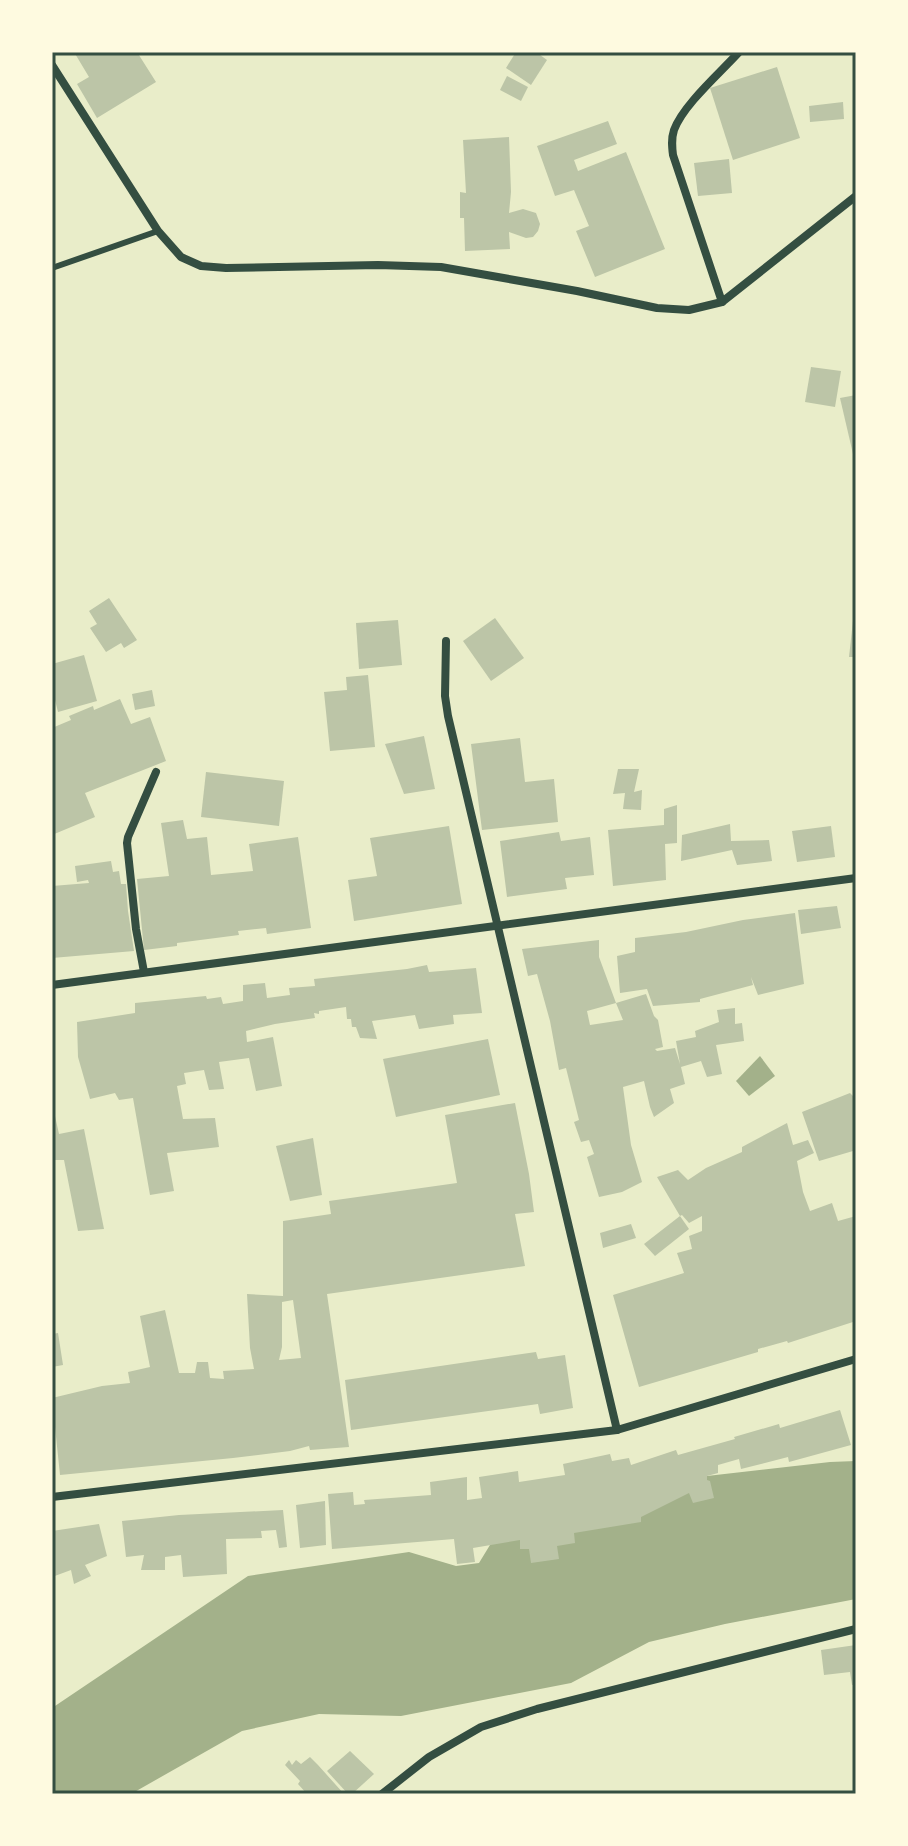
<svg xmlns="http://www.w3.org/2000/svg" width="908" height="1846" font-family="'Sofia Sans Condensed',sans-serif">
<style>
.water{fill:#a3b18a}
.building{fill:#bcc5a7;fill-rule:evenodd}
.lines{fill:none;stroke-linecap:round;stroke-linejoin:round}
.service{stroke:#344e41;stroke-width:6}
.minor{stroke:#344e41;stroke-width:8}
.neatline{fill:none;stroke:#344e41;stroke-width:3}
</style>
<rect width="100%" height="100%" fill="#e9edc9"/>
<g class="water">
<polygon points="760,1056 775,1076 749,1096 736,1081"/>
<polygon points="856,1461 856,1599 725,1624 649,1642 571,1683 401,1716 319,1714 242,1731 131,1794 52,1794 52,1708 248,1576 409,1552 456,1566 479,1563 515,1504 707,1476 830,1462"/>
</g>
<g class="building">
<polygon points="74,52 137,52 156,82 97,118 77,84 89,77"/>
<polygon points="516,52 536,52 547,60 531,85 506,68"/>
<polygon points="777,67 800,138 733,160 710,88"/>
<polygon points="507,76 528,87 521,101 500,90"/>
<polygon points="843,102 844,119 810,122 809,106"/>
<polygon points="608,121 617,144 574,160 578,171 626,152 665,249 595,277 576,231 589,226 574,190 555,196 537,146"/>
<polygon points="509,137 511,192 509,213 523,209 536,213 540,224 538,231 533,237 526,238 509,232 510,249 465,251 464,218 460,218 460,192 466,193 463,140"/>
<polygon points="729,159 732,193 698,196 694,163"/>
<polygon points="811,367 841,371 835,407 805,402"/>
<polygon points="856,395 856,453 853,454 840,398"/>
<polygon points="109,598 137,640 124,648 121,643 106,652 90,628 97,624 89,611"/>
<polygon points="854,612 856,612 856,657 849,657"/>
<polygon points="495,618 524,658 491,681 463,641"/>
<polygon points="398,620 402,665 359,669 356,623"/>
<polygon points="84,655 97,701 58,712 52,688 52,664"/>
<polygon points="368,675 375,747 330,751 324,692 347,690 346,677"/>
<polygon points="152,690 155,706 135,710 132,694"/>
<polygon points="120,699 131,724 150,717 166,761 85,793 95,817 52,835 52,728 71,720 69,716 93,706 94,710"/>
<polygon points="424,736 435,789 404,794 385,744"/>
<polygon points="520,738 525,782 554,779 558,822 482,830 471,744"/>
<polygon points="618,769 639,769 634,792 642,790 641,810 623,809 625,793 613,794"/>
<polygon points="206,772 284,781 279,826 201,817"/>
<polygon points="677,805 677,843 665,844 666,880 613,886 608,830 664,825 664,809"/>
<polygon points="183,820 187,839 207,837 211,875 253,871 249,844 298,837 311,928 267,934 266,928 238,931 239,935 177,943 177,946 144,950 137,879 169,876 161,823"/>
<polygon points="730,824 731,841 769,840 772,861 737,865 732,850 681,861 682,835"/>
<polygon points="449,826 462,904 354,921 348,880 377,876 370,838"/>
<polygon points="831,826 835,857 797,862 792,831"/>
<polygon points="559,832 561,841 590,837 594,875 565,878 567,889 507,897 500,841"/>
<polygon points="111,861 113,872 119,871 121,884 126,884 128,911 134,951 52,958 52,886 89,883 88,880 77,882 75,866"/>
<polygon points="837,906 841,928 801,934 798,910"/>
<polygon points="795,913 804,984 758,995 751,977 753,985 700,999 700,1002 653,1006 647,989 620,993 617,956 635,952 635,938 686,932 743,920"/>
<polygon points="599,940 599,957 616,1003 587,1011 590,1025 623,1020 616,1003 646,994 654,1016 658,1020 663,1047 655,1049 657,1051 675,1048 680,1064 676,1041 696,1037 695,1031 719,1022 717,1010 735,1008 735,1024 742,1023 744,1041 716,1045 722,1074 707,1077 701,1061 681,1067 685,1084 670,1089 674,1103 654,1117 650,1107 644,1081 623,1087 631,1145 642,1182 622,1192 599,1197 587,1157 594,1154 589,1140 581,1142 574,1122 579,1120 566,1068 559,1070 550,1021 537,974 528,976 522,949"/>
<polygon points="427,965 429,972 476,968 482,1013 453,1015 454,1024 419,1029 415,1015 372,1021 377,1039 360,1038 356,1027 352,1027 351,1019 347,1019 346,1007 319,1011 319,1014 314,1013 315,1018 275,1024 246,1031 247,1042 273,1037 282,1086 256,1091 249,1058 219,1062 224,1089 209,1090 204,1070 184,1073 186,1084 177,1086 183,1119 215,1118 219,1147 167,1153 174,1191 150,1195 133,1098 119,1100 115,1093 90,1099 78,1057 77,1022 135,1013 135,1003 206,996 207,999 221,997 223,1004 243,1001 243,985 265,983 267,998 290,995 289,988 315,986 314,979 407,969"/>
<polygon points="488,1039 500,1095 396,1117 383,1059"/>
<polygon points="850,1093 853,1096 856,1095 856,1158 853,1151 819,1161 802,1112"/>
<path d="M515,1103L529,1174L534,1212L515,1214L525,1266L327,1294L349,1447L310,1450L309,1446L290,1451L233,1458L60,1475L52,1398L102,1386L130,1383L128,1372L150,1367L140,1316L165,1310L179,1373H195L197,1362H208L210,1378L224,1379L223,1371L254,1369L250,1348L247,1294L283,1296V1221L331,1214L329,1201L457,1183L445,1115ZM293,1300L301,1358L279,1360L282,1347V1302Z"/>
<polygon points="52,1107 53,1107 59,1134 84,1129 104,1229 78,1231 64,1160 52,1160"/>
<polygon points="787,1123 793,1145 808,1140 814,1153 797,1161 803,1192 810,1211 832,1203 838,1221 856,1216 856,1321 788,1343 787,1341 758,1349 758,1352 639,1387 613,1295 684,1273 677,1253 692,1249 689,1236 702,1231 702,1216 689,1223 682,1215 680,1216 657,1177 678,1170 688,1180 706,1168 742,1152 742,1147"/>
<polygon points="313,1138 322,1195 290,1201 276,1146"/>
<polygon points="680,1216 689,1229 655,1256 644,1244"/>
<polygon points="631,1224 636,1238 603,1248 600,1233"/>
<polygon points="58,1333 63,1365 52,1367 52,1334"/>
<polygon points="536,1352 538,1359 565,1355 573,1408 540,1414 538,1404 351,1430 345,1380"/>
<polygon points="840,1410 851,1445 789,1462 788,1457 741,1469 739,1459 718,1465 718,1473 707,1476 707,1480 710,1481 714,1498 693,1503 689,1493 641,1517 641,1522 574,1533 575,1543 557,1546 559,1559 531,1563 529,1549 520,1549 520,1540 473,1548 475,1562 457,1564 454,1539 332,1549 328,1494 353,1492 354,1505 365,1504 364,1500 431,1495 430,1482 467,1477 467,1500 482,1498 479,1477 518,1471 519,1482 565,1475 563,1464 610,1454 612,1461 629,1458 631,1465 676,1450 678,1455 735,1439 734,1437 779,1424 780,1428"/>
<polygon points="325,1501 326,1545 300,1548 296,1505"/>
<polygon points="283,1510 287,1547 279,1548 276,1530 261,1531 262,1538 226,1539 227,1574 183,1577 181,1555 165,1557 165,1570 141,1570 144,1555 126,1557 122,1521 179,1515"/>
<polygon points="99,1524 107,1556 85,1565 91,1576 74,1584 71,1570 52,1577 52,1531"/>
<polygon points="856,1645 856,1684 852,1685 850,1672 824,1675 821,1650"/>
<polygon points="350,1751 374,1774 352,1794 348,1794 327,1771"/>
<polygon points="310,1757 318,1765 344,1794 307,1794 298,1784 300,1781 285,1765 289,1760 292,1765 296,1760 301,1764"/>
</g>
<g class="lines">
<polyline class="service" points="52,268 158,231"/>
<g class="minor">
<polyline points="52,65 158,231 181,257 201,266 226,268 378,265 441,267 577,291 657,308 689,310 722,302 856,196"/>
<path d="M722,302L673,155C672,147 671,139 674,130C683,105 721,72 739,52"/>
<polyline points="446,641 445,696 448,716 617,1430"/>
<polyline points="144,972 136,929 127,843 128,837 156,772"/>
<polyline points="52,985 856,878"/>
<polyline points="52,1497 617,1430 856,1359"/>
<polyline points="382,1794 429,1757 481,1727 537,1709 856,1629"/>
</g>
</g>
<rect width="908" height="1846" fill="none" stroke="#fefae0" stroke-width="108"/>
<rect x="54" y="54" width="800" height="1738" class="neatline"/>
</svg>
